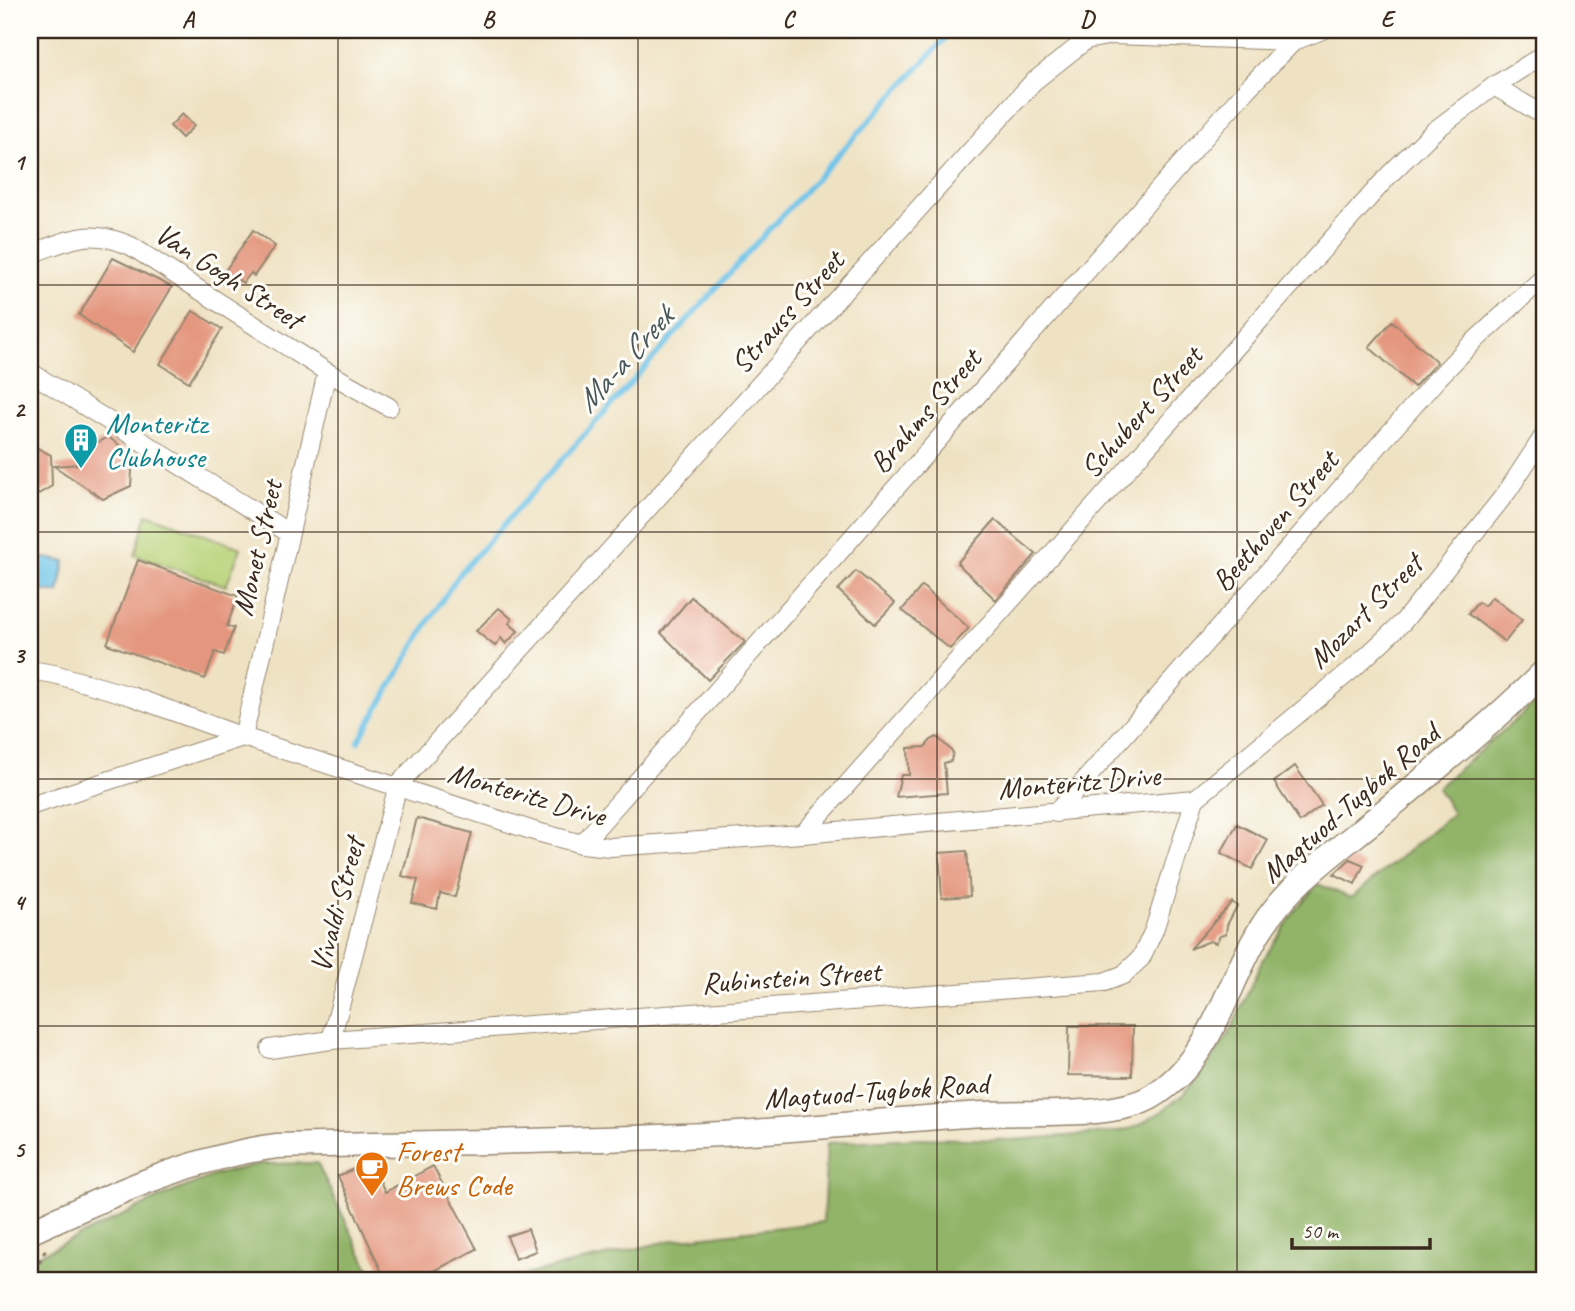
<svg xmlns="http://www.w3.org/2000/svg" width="1575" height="1311" font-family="Caveat,sans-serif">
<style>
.green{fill:#b7d277;stroke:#797e4a;stroke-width:2}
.forest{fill:#91b468;stroke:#666f43;stroke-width:2}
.water{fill:#6cc3e9;stroke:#547684;stroke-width:2}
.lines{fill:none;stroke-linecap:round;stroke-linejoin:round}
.stream{stroke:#6cc3e9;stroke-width:5}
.building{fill:#e4967e}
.minor-casing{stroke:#958670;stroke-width:20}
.secondary-casing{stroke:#958670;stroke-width:27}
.path{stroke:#958670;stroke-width:3.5;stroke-dasharray:5 5;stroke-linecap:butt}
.minor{stroke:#fff;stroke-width:18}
.secondary{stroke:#fff;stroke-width:24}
.grid{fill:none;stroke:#3b2a1e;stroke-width:2;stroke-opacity:0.55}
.labels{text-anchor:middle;stroke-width:6;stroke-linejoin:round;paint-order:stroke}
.street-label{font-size:30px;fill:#3b2a1e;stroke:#fdfcf7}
.culture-label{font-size:30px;fill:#0d838f;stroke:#fdfcf7;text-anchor:start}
.food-label{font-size:30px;fill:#c56008;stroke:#fdfcf7;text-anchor:start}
.water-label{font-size:32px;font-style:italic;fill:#4a585b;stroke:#fdfcf7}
.neatline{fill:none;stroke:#3b2a1e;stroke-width:2.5}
.grid-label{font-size:23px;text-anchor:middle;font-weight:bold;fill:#3b2a1e}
</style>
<rect width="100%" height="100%" fill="#fdfcf7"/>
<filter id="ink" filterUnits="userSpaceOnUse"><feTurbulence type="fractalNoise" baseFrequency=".0143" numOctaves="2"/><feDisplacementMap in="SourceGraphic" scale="14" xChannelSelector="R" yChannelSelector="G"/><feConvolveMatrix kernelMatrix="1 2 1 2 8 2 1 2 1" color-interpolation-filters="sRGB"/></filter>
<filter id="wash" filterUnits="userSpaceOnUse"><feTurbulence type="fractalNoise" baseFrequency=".00686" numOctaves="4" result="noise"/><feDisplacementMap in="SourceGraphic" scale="28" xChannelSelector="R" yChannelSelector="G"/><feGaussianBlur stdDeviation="1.57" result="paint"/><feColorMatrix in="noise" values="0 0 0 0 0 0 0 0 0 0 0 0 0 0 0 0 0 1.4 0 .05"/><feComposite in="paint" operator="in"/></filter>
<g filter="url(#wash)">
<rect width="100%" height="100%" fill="#efe2c3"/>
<polygon class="green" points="147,514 241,548 226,586 135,555"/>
<g class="forest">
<polygon points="1545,694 1545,1281 498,1281 673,1240 823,1222 827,1143 918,1138 1012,1140 1107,1133 1133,1128 1161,1112 1185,1093 1207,1066 1229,1034 1262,961 1297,908 1318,884 1351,898 1453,813 1437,788"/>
<polygon points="317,1163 375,1281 30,1281 30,1259 166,1195 215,1175 259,1164"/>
</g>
<polygon class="water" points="30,556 65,561 59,593 30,589"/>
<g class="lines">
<polyline class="stream" points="358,742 430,619 460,573 756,244 953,30"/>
</g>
<g id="blocks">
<g class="building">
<polygon points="182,114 194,126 182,138 170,126"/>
<polygon points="253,230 275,246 254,276 251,273 243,283 225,271"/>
<polygon points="113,258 172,287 133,352 79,315"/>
<polygon points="193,311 222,329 189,382 160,364"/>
<polygon points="1392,321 1437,362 1414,387 1369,347"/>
<polygon points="108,437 133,455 131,486 103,499 54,466 79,464 80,451"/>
<polygon points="30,444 51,455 52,486 30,499"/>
<polygon points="995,520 1036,554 996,600 957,563"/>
<polygon points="138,560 238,596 227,626 234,628 224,655 215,652 205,679 107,644"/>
<polygon points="856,571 895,603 875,624 838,590"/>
<polygon points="922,586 969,628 950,649 902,610"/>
<polygon points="691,597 745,642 708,680 661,633"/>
<polygon points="1492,597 1522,620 1505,642 1468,614 1478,602 1484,606"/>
<polygon points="499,608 512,619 509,623 518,631 506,644 501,638 495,646 476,631"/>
<polygon points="937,737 953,752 951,761 944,763 947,793 896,797 901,775 909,775 908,748 925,747 931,740"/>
<polygon points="1295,766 1322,805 1300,822 1274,782"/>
<polygon points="417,818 472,833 455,897 440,893 437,909 412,903 418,880 402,876"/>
<polygon points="1237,824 1268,840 1252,869 1221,853"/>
<polygon points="967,851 970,896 942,898 939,853"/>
<polygon points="1350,859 1364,865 1355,884 1334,874"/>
<polygon points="1232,902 1237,906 1227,925 1226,934 1220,936 1216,943 1210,941 1190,949"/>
<polygon points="1069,1026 1133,1026 1132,1076 1068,1075"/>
<polygon points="371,1161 385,1192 433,1166 477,1249 424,1276 426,1281 386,1281 338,1176"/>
<polygon points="528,1229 536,1251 515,1259 507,1236"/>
</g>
</g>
</g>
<g filter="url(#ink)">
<use href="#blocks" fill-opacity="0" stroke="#958670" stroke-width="2"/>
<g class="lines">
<g class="minor-casing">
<g id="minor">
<polyline points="1494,86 1545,116"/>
<path d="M30,254C71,240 88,227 131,246L327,372L389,407"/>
<polyline points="30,372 289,533"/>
<polyline points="30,670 54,674 131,696 243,737 537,832 582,844 610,847 641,845 803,834 1195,799"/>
<polyline points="1195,799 1355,667 1403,622 1507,492 1545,434"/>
<polyline points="30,806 243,737 327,372"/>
<polyline points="1056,813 1437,379 1467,348 1545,276"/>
<polyline points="803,834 1389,175 1434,131 1494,86 1545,54"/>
<polyline points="582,844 1248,88 1294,41 1322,30"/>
<polyline points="331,1040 398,785 1033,82 1086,40 1113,35 1294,41"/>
<polyline points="270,1049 331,1040 1104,982 1123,975 1141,958 1154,930 1195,799"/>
</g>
</g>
<g class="secondary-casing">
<path id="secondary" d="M30,1232C105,1197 195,1156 277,1146C412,1143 547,1142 682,1136C783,1132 883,1120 983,1114C1028,1111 1114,1119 1151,1097C1214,1060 1225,985 1262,927C1289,884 1334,853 1373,821C1432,772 1491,725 1545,671"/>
</g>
<g class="path">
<path d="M227,30C246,39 263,36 282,30"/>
<polyline points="30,1281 46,1249"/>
</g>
<use href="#minor" class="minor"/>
<use href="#secondary" class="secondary"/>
</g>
</g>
<path class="grid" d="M338,30V1281M638,30V1281M937,30V1281M1237,30V1281M30,285H1545M30,532H1545M30,779H1545M30,1026H1545"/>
<defs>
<g id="building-pin" transform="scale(1.75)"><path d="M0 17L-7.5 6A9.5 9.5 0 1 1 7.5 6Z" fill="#0f9aa8" stroke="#fdfcf7"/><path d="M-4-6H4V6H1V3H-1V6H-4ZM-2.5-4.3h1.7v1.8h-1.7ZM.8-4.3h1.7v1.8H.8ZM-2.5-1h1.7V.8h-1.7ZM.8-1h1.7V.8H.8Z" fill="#fff"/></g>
<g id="cafe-pin" transform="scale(1.75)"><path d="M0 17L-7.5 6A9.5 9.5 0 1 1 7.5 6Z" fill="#e8710a" stroke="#fdfcf7"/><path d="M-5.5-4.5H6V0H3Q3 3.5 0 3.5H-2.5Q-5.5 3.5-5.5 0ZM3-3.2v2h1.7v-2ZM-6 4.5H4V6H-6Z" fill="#fff"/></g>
</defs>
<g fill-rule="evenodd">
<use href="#building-pin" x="81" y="440"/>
<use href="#cafe-pin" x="372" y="1168"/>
</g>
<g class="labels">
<g class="street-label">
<text transform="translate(229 276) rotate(33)" y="10">Van Gogh Street</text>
<text transform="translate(787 312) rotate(-48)" y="10">Strauss Street</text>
<text transform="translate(925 411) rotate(-49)" y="10">Brahms Street</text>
<text transform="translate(1141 412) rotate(-48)" y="10">Schubert Street</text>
<text transform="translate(1275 521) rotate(-49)" y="10">Beethoven Street</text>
<text transform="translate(257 548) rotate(-77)" y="10">Monet Street</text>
<text transform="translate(1365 611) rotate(-45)" y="10">Mozart Street</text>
<text transform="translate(1079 782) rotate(-5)" y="10">Monteritz Drive</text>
<text transform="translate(527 794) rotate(16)" y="10">Monteritz Drive</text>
<text transform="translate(1350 803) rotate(-41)" y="10">Magtuod-Tugbok Road</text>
<text transform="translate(337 905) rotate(-75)" y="10">Vivaldi Street</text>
<text transform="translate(791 977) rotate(-4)" y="10">Rubinstein Street</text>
<text transform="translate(876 1091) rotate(-4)" y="10">Magtuod-Tugbok Road</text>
</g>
<g class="culture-label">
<text x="106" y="433">Monteritz<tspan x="106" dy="34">Clubhouse</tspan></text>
</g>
<g class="food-label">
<text x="396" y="1161">Forest<tspan x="396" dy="34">Brews Code</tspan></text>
</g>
<g class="water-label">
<text transform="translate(624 359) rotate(-48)" y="11">Ma-a Creek</text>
</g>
</g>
<rect width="1575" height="1311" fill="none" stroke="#fdfcf7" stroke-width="77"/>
<path d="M1292 1238v10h138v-10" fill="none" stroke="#3b2a1e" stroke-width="3.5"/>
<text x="1302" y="1238" font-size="21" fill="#3b2a1e" stroke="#fdfcf7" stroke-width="5" paint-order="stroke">50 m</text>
<rect x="38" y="38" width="1498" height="1234" class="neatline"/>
<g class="grid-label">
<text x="188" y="27">A</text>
<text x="488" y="27">B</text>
<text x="788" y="27">C</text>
<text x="1087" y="27">D</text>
<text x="1387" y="27">E</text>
<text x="19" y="170">1</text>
<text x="19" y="417">2</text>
<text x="19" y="663">3</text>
<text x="19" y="910">4</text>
<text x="19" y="1157">5</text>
</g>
</svg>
